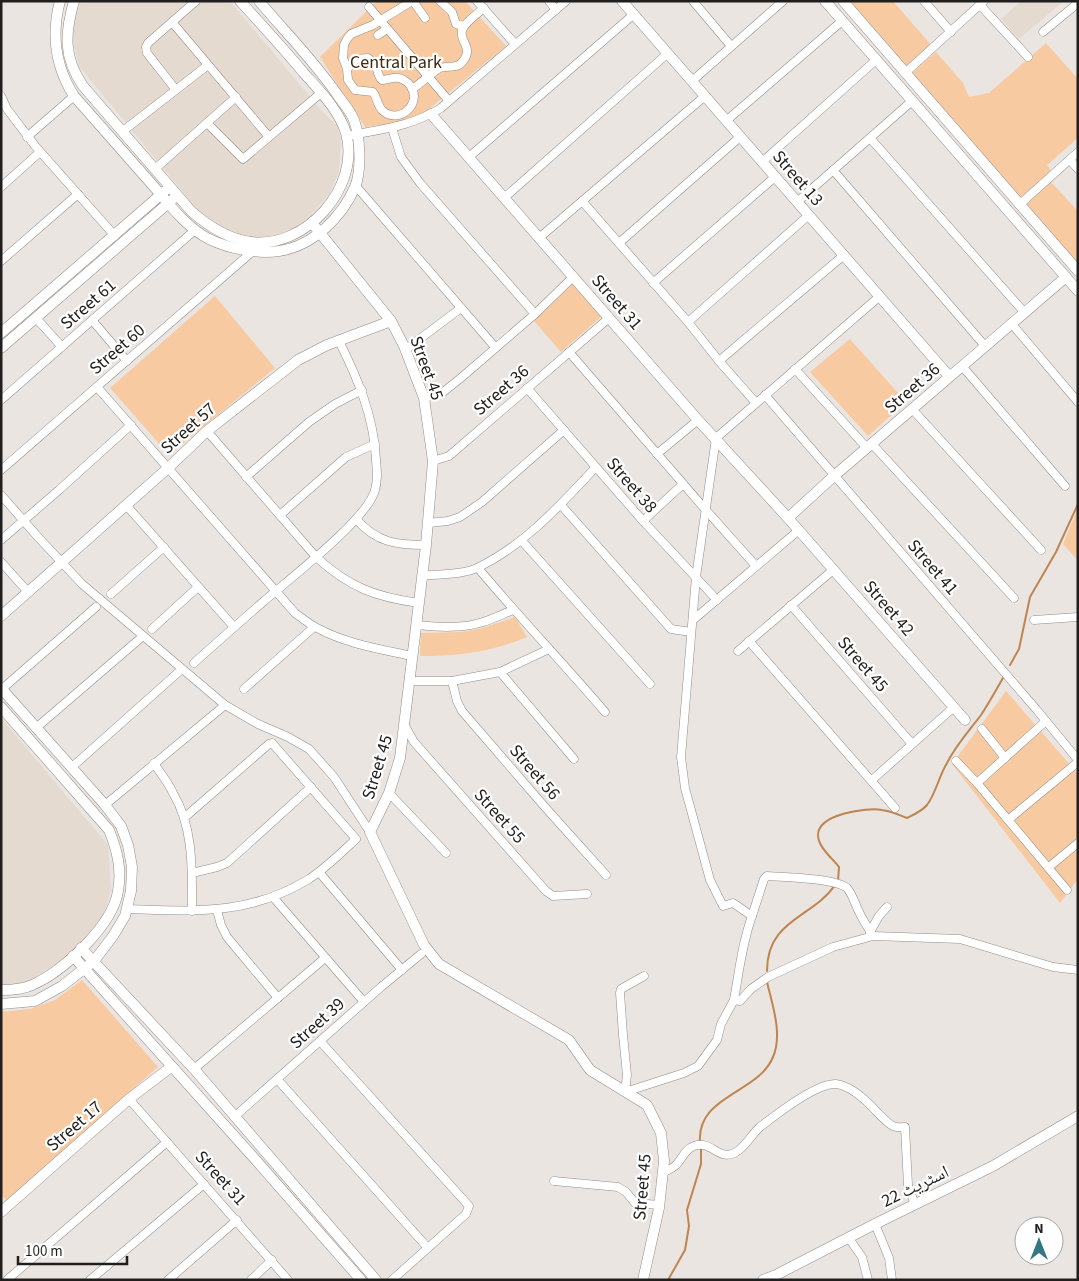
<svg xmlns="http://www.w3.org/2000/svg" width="1079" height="1281" font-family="'Source Sans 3','Noto Naskh Arabic',sans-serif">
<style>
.built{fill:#e5dad0}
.green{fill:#f8caa1}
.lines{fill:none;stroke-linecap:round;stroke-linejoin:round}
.stream{stroke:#be8550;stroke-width:2}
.street-casing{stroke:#928d89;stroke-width:9}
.secondary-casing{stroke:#928d89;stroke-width:11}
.street{stroke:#fff;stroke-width:8}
.secondary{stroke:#fff;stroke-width:10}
.labels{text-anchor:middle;stroke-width:4.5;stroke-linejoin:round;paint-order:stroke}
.park-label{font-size:18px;fill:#412911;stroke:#fff}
.street-label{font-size:18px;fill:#211f1d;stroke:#fff}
</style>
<rect width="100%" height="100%" fill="#ebe5e1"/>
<g class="built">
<polygon points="81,1 230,1 321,110 337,126 341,137 339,172 329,195 309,217 289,233 271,237 251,238 231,232 204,218 79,66 73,40 74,20"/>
<polygon points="1021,1 1064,1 1019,39 1001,19"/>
<polygon points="1,718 108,845 111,889 103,920 80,947 51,969 27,984 1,986"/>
</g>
<g class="green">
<polygon points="377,1 465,1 506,46 424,113 395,123 365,127 320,57"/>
<polygon points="848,1 893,1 931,45 905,67"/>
<polygon points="1046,43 1078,79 1078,138 1047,165 1051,171 1020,198 910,75 936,52 963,83 969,97 989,93"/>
<polygon points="1051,182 1078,211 1078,264 1025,203"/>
<polygon points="573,284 602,316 561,352 534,321"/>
<polygon points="215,296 275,368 169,455 110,388"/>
<polygon points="850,339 906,402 868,436 810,372"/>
<polygon points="1078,508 1078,561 1063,544"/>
<path d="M515,617L527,637C492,652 458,656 420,656L421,633L462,632L479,629Z"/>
<polygon points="1006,691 1078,774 1078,879 1060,903 952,764"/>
<polygon points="82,980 158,1067 6,1200 1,1195 1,1012 30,1009 55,1000"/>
</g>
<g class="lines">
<g class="stream">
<polyline points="1010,665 1019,649 1030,597 1056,552 1078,504"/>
<path d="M838,881L839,867C832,858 818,847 818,835C818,814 867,807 882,810C891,811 899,815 907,818C915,814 922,811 927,805C936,793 939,776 947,763C956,745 969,731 981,715C989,703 996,690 1003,678"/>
<path d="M767,971C767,919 813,918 835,885"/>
<path d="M700,1143C696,1095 758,1094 773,1057C783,1034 772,1004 767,982"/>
<polyline points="668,1280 685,1250 689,1226 687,1210 701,1164 701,1147"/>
</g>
<g class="street-casing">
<g id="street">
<polyline points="413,1 425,18"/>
<polyline points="440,1 452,12 456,24 464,26"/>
<polyline points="477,1 515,44"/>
<polyline points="549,1 556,10"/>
<polyline points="693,1 731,46"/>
<polyline points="924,1 951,32"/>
<polyline points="980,5 1028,57"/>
<polyline points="369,7 449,101"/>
<polyline points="172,22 269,137"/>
<polyline points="1043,32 1078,3"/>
<polyline points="378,35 387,29"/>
<path d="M347,69L356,59L368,58C381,67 375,74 382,80C387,80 393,77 398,78C402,78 405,81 408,83C426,101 399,127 382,110C377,105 377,97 373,92L355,90L348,80L347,69L343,58L344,45L347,39L351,34L373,25L412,1"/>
<polyline points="905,73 984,1"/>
<polyline points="692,81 783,1"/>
<path d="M412,89C418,86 436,69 440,68C450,65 457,70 464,60C473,47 459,41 462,30C465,22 477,14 484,8"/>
<polyline points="176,90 147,53 146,47 148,43 196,1"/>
<polyline points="1,96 7,109 36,147 115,236"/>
<polyline points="726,121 842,21"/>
<polyline points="207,123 243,159 321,93"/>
<polyline points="392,128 401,157 420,183 535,314"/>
<polyline points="123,131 208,65"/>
<path d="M347,136C381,129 410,127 441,108L566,1"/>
<polyline points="27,137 74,96"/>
<polyline points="870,138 1024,312"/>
<polyline points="469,157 633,15"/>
<polyline points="1070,160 1078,169"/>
<polyline points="762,162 876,60"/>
<polyline points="155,169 236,97"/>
<polyline points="833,170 985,346"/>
<polyline points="355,185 495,347"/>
<polyline points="1,187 40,152"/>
<polyline points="504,198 667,54"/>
<polyline points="582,201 688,322 719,361 756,403"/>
<polyline points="797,202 912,101"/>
<polyline points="1019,205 1078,152"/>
<polyline points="539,238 705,96"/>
<polyline points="619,243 740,137"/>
<polyline points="1,261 78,194"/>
<polyline points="653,283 775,177"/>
<path d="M880,296L716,438L696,577L681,757L685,788L710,880L723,906L733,903L752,916C742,944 739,972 734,1000L740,1001L751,989L768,977L833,947L873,936L960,939L1053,967L1078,970"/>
<polyline points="36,318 62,347"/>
<polyline points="92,320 127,361"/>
<polyline points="688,322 809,215"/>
<polyline points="1011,323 1078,402"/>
<polyline points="405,350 461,308"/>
<polyline points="569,352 705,509 756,566"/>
<polyline points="719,361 844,255"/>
<polyline points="962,366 1065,486"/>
<polyline points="795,369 867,448"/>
<path d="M97,387L295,613C302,618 309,624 317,628C347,644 380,649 412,656"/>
<polyline points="527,388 643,521 717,600"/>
<polyline points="765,395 1036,709 1078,760"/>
<polyline points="424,398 442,393 462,377 535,314 573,277"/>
<polyline points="1,400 195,230"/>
<polyline points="912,409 1041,550"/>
<path d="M207,431L316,557C349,587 375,597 419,603"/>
<polyline points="872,444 1014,598"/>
<polyline points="657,454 698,420"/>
<polyline points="433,461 449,456 609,318"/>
<polyline points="1,470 253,251"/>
<polyline points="246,477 309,422 335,404 362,390"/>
<polyline points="1,495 38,537 82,584 225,705 258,724 288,737 309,749 334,777 370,832"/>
<polyline points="126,505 234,627"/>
<polyline points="561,505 671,629 691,632"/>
<polyline points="280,515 346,457 375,444"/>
<path d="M356,519C377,543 397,545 426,545"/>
<polyline points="643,521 683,484"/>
<polyline points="428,523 448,521 460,517 482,502 564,430"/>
<polyline points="1,540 59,490 131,425"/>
<polyline points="522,541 650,684"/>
<polyline points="1,562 28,592"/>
<path d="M478,568C519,617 563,663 605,712"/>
<path d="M422,576C441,574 463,575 479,567C526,544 561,504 596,467"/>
<polyline points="111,594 164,547"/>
<polyline points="791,605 912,744"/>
<polyline points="693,620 799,530"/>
<polyline points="1034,620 1078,617"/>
<path d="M416,625C438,627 462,629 483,622C493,619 503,614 513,610"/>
<polyline points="152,629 198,587"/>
<polyline points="749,641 895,808"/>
<polyline points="738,651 833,570"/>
<path d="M194,663C217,642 240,622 263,602C288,580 368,519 375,490C378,480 377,470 376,460C374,417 358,379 339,341"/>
<polyline points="500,672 574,759"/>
<polyline points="410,681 452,681 500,672 549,649"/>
<polyline points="452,681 457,701 462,711 544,806 606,875"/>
<polyline points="2,689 96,607"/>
<polyline points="244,689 314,627"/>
<polyline points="405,726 414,742 546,891 553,896 587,894"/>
<polyline points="36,728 143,636"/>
<polyline points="982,729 1005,758"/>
<polyline points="956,761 977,783 1067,890"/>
<path d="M154,763C160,773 168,782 173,793C194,828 192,871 192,911"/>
<polyline points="72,767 182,669"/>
<polyline points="872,780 954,707"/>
<polyline points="977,783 1046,721"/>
<polyline points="389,793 446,853"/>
<polyline points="105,805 225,705"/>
<polyline points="1008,820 1078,762"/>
<polyline points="1049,867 1078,843"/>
<polyline points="319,872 402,970"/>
<polyline points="192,873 217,867 227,863 311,787"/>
<polyline points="273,897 364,1002"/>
<path d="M127,909C195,911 248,916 309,879C326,868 341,853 356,839L272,743L269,744L184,818"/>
<polyline points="217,910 221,925 227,937 278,998"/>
<path d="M752,916L764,879L767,876C783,877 836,878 847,888C853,895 855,904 859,912C863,920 868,928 873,936"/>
<polyline points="870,932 879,916 887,907"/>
<polyline points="644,976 621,989 620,993 623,1035 627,1075 625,1092 684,1073 698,1066 717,1040 721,1024 734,1000"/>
<polyline points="320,1041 469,1206 466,1214 392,1280"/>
<polyline points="194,1069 325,958"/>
<polyline points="277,1079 428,1248"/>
<polyline points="129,1099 288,1280"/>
<polyline points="234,1117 381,987 421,954"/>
<path d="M663,1173C667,1170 672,1169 676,1165C682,1159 685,1149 694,1146C713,1139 719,1165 739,1150C747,1144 752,1134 760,1127C774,1116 818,1082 836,1084C851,1086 866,1100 876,1111C881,1116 887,1123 893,1126C897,1128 901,1127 905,1127L908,1185L915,1205"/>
<polyline points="554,1181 618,1187 626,1192 635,1203 659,1205"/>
<polyline points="875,1224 889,1258 892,1280"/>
<polyline points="848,1237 862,1257 868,1280"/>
<polyline points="7,1280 167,1142"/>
<polyline points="90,1280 204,1184"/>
<polyline points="168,1280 237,1220"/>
<polyline points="251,1280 272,1260"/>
</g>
</g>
<g class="secondary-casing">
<g id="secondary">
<path d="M60,1C51,35 55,66 74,96C99,124 124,153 149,181C167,201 185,227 209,239C230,249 256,254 279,251C313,246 342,217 355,187C362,170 360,137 354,120C351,112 344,104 339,97C316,63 286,33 259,1"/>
<path d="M74,1C65,33 63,57 83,86L191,211C208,226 228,239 251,242C305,249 361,188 346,133C339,110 319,90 303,72C283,48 261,24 240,1"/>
<polyline points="622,1 949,376"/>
<polyline points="825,1 1078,291"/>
<polyline points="843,1 1078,271"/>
<polyline points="431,114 698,420 788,518 834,476 1066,277"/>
<polyline points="312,223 391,321 404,346 424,398 433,461 426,545 400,758 389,793 370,832 424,945 439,964 569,1040 590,1070 647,1105 661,1133 664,1161 659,1208 643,1280"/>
<polyline points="1,333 165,191"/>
<polyline points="1,348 173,199"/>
<polyline points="788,518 965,720"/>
<polyline points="1,616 168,468 207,431 298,360 327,345 391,321"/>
<polyline points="1,688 105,805 121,826 128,845 132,867 131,891 125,916 113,936 94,961 62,986 35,1001 1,1004"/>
<path d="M1,707L109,830C117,850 122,869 118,891C113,925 63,972 32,985C24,989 10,990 1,990"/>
<polyline points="81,948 194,1069 376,1280"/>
<polyline points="73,956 254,1158 361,1280"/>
<polyline points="1,1212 129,1099 171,1067"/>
<polyline points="763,1280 776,1275 875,1224 993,1166 1078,1116"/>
</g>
</g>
<use href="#street" class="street"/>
<use href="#secondary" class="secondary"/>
</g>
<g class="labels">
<g class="park-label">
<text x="396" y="68">Central Park</text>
</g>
<g class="street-label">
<text transform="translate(798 178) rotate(49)" y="6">Street 13</text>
<text transform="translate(617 302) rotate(49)" y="6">Street 31</text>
<text transform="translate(88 304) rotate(-41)" y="6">Street 61</text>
<text transform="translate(117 349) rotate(-41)" y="6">Street 60</text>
<text transform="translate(427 368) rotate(70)" y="6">Street 45</text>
<text transform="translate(912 388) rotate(-41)" y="6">Street 36</text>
<text transform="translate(501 390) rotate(-41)" y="6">Street 36</text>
<text transform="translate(188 428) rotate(-42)" y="6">Street 57</text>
<text transform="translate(632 485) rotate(49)" y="6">Street 38</text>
<text transform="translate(933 567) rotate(49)" y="6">Street 41</text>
<text transform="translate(889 608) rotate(49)" y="6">Street 42</text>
<text transform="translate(863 664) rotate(49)" y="6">Street 45</text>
<text transform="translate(377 767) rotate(-73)" y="6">Street 45</text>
<text transform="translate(535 772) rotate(49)" y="6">Street 56</text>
<text transform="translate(500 816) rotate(48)" y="6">Street 55</text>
<text transform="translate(317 1023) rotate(-42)" y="6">Street 39</text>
<text transform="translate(74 1126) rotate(-41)" y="6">Street 17</text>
<text transform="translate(221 1178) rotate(48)" y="6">Street 31</text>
<text transform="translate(915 1186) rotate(-26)" y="6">اسٹریٹ 22</text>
<text transform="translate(642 1187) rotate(-85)" y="6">Street 45</text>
</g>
</g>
<rect width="1079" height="1281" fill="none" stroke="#211f1d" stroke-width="5"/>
<g transform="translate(1039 1241)"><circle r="24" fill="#ffffff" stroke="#a6a5a5"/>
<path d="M0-4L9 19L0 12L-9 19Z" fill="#327785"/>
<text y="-8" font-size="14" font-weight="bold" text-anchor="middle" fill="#211f1d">N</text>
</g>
<path d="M18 1256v8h109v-8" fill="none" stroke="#211f1d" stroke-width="2.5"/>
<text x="25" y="1256" font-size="15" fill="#211f1d" stroke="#ffffff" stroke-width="4" paint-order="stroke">100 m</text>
</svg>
